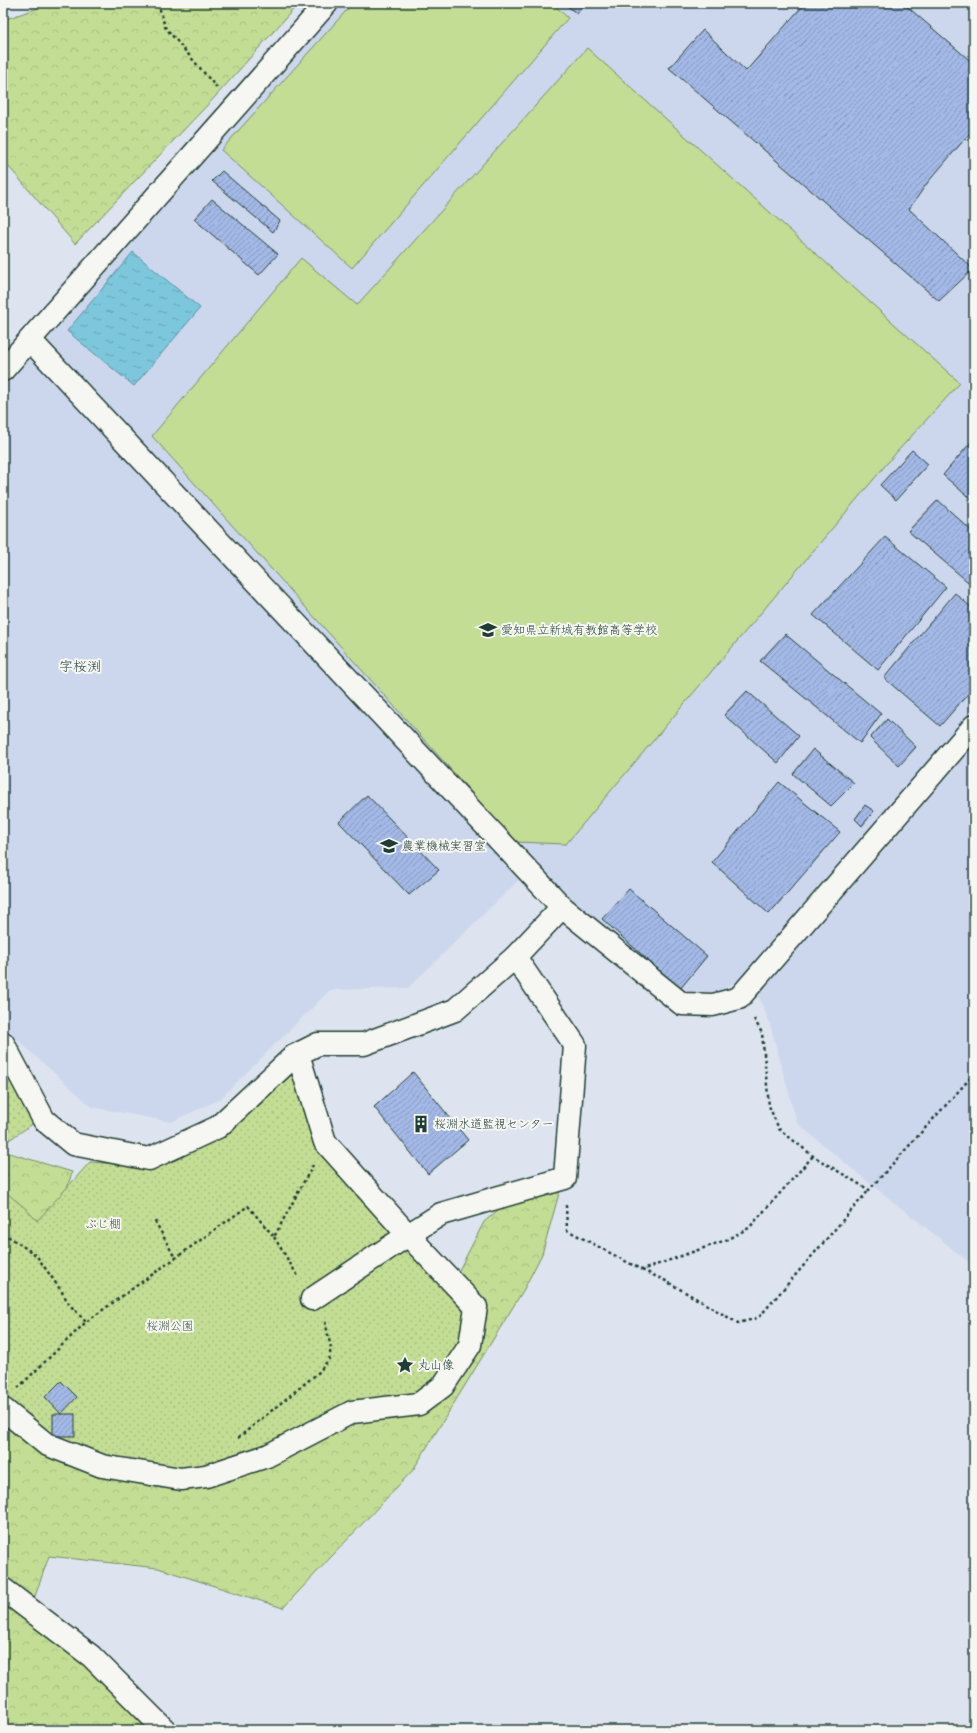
<svg xmlns="http://www.w3.org/2000/svg" width="977" height="1733" font-family="'Architects Daughter','Klee One',sans-serif">
<style>
.built{fill:#ccd7ed}
.grass{fill:#c4dd94;stroke:#728d64}
.forest{fill:url(#forest-crowns);stroke:#728d64}
.park{fill:url(#park-dots);stroke:#728d64}
.water{fill:url(#water-ripples);stroke:#579099}
.building{fill:url(#building-hatch);stroke:#1f3d34}
.lines{fill:none;stroke-linecap:round;stroke-linejoin:round}
.minor-casing{stroke:#1f3d34;stroke-width:25}
.path{stroke:#1f3d34;stroke-width:2.5;stroke-dasharray:3 3;stroke-linecap:butt}
.minor{stroke:#f6f6f2;stroke-width:22}
.labels{text-anchor:middle;stroke-width:4;stroke-linejoin:round;paint-order:stroke}
.poi-label{font-size:12px;fill:#1f3d34;stroke:#f6f6f2;text-anchor:start}
.park-label{font-size:12px;fill:#405d47;stroke:#f6f6f2}
.quarter-label{font-size:14px;fill:#1f3d34;stroke:#f6f6f2}
</style>
<defs>
<pattern id="forest-crowns" width="20" height="18" patternUnits="userSpaceOnUse"><rect width="20" height="18" fill="#c4dd94"/><path d="M2 6a3 3 0 1 1 6 0M12 15a3 3 0 1 1 6 0" fill="none" stroke="#a8bf80"/></pattern>
<pattern id="park-dots" width="8" height="8" patternUnits="userSpaceOnUse"><rect width="8" height="8" fill="#c4dd94"/><path d="M2 2h.1M6 6h.1" fill="none" stroke="#a8bf80" stroke-width="1.8" stroke-linecap="round"/></pattern>
<pattern id="water-ripples" width="26" height="14" patternUnits="userSpaceOnUse"><rect width="26" height="14" fill="#7dc7dd"/><path d="M2 4q2-2 4 0t4 0M15 11q2-2 4 0t4 0" fill="none" stroke="#66a3b4"/></pattern>
<pattern id="building-hatch" width="6" height="6" patternUnits="userSpaceOnUse"><rect width="6" height="6" fill="#a4b9e7"/><path d="M-1 1l2-2M0 6l6-6M5 7l2-2" fill="none" stroke="#8598bc"/></pattern>
</defs>
<rect width="100%" height="100%" fill="#dde4ef"/>
<filter id="ink" filterUnits="userSpaceOnUse"><feTurbulence type="fractalNoise" baseFrequency=".025" numOctaves="2"/><feDisplacementMap in="SourceGraphic" scale="8" xChannelSelector="R" yChannelSelector="G"/><feConvolveMatrix kernelMatrix="1 2 1 2 8 2 1 2 1" color-interpolation-filters="sRGB"/></filter>
<g filter="url(#ink)">
<polygon class="built" points="343,3 974,3 974,1266 862,1177 797,1123 770,1024 749,973 717,993 687,996 529,870 408,988 330,990 220,1099 171,1122 92,1107 12,1035 3,1018 3,389"/>
<g class="grass">
<polygon points="353,3 552,3 568,18 352,268 221,150"/>
<polygon points="587,48 960,383 895,454 566,844 516,842 152,436 301,258 357,305"/>
</g>
<g class="forest">
<polygon points="53,3 299,3 215,97 75,244 3,160 3,20"/>
<polygon points="312,1133 457,1274 484,1222 513,1197 562,1183 542,1254 524,1289 413,1470 283,1608 158,1568 49,1556 34,1599 79,1655 153,1730 3,1730 3,1418"/>
<polygon points="3,1151 72,1172 3,1398"/>
</g>
<g class="park">
<polygon points="3,1063 34,1123 3,1144"/>
<polygon points="290,1065 312,1133 480,1318 447,1393 355,1418 204,1483 161,1488 73,1467 41,1448 3,1418 3,1190 25,1208 37,1221 90,1162 152,1167"/>
</g>
<polygon class="water" points="133,252 200,308 134,386 67,331"/>
<g class="building">
<polygon points="564,3 585,3 577,14"/>
<polygon points="805,3 903,3 974,64 974,136 970,133 928,182 909,209 973,269 939,301 669,68 703,30 746,71"/>
<polygon points="222,171 280,221 273,232 212,181"/>
<polygon points="212,199 278,254 259,275 194,219"/>
<polygon points="971,442 974,444 974,502 943,475"/>
<polygon points="912,450 928,464 896,500 880,485"/>
<polygon points="938,500 974,533 974,587 908,531"/>
<polygon points="885,537 946,587 878,670 813,615"/>
<polygon points="955,593 974,610 974,687 940,726 884,678"/>
<polygon points="785,634 881,714 860,743 760,661"/>
<polygon points="747,691 799,736 778,763 724,715"/>
<polygon points="887,719 916,747 899,766 870,738"/>
<polygon points="813,749 854,783 831,806 793,774"/>
<polygon points="779,782 840,832 769,914 712,862"/>
<polygon points="367,795 439,870 409,895 339,822"/>
<polygon points="865,805 874,811 862,826 855,819"/>
<polygon points="629,889 707,956 680,989 602,919"/>
<polygon points="413,1072 468,1140 428,1174 374,1107"/>
<polygon points="61,1381 77,1397 61,1414 45,1397"/>
<rect x="53" y="1414" width="22" height="22"/>
</g>
<g class="lines">
<g class="minor-casing">
<g id="minor">
<polyline points="30,340 562,907 682,1004 713,1005 739,998 974,726"/>
<polyline points="3,370 327,3"/>
<polyline points="515,957 562,907"/>
<polyline points="3,1043 44,1120 73,1144 149,1159 218,1127 294,1056 318,1044 364,1044 455,1010 515,957 575,1045 565,1178 441,1214 408,1235 476,1307 470,1345 443,1386 419,1404 352,1412 267,1456 206,1476 181,1479 102,1466 46,1444 3,1409"/>
<polyline points="294,1056 301,1064 325,1142 408,1235 312,1299"/>
<polyline points="3,1589 91,1656 165,1730"/>
</g>
</g>
<g class="path">
<polyline points="158,3 165,27 217,88"/>
<polyline points="754,1019 762,1033 769,1106 779,1129 813,1156 869,1190 974,1074"/>
<polyline points="566,1205 567,1230 642,1270 726,1240 749,1228 813,1156"/>
<polyline points="155,1221 175,1258"/>
<polyline points="3,1233 36,1255 62,1292 69,1304 86,1322"/>
<polyline points="274,1237 299,1278"/>
<polyline points="642,1270 666,1281 738,1323 754,1319 760,1316 869,1190"/>
<polyline points="18,1388 86,1322 248,1206 274,1237 313,1165"/>
<polyline points="238,1438 319,1372 329,1359 331,1348 325,1321"/>
</g>
<use href="#minor" class="minor"/>
</g>
</g>
<defs>
<g id="school-bare" transform="scale(1.38)"><path d="M0-5L7-2L0 1L-7-2ZM-4 1L0 2.5L4 1V4Q0 6-4 4Z" fill="#1f3d34" stroke="#f6f6f2" stroke-width="2.5" paint-order="stroke"/></g>
<g id="building-bare" transform="scale(1.38)"><path d="M-4-6H4V6H1V3H-1V6H-4ZM-2.5-4.3h1.7v1.8h-1.7ZM.8-4.3h1.7v1.8H.8ZM-2.5-1h1.7V.8h-1.7ZM.8-1h1.7V.8H.8Z" fill="#1f3d34" stroke="#f6f6f2" stroke-width="2.5" paint-order="stroke"/></g>
<g id="sight-bare" transform="scale(1.38)"><path d="M0-6L1.8-2.2L6-1.7L2.9 1.2L3.7 5.4L0 3.3L-3.7 5.4L-2.9 1.2L-6-1.7L-1.8-2.2Z" fill="#1f3d34" stroke="#f6f6f2" stroke-width="2.5" paint-order="stroke"/></g>
</defs>
<g fill-rule="evenodd">
<use href="#school-bare" x="488" y="630"/>
<use href="#school-bare" x="389" y="846"/>
<use href="#building-bare" x="421" y="1124"/>
<use href="#sight-bare" x="405" y="1365"/>
</g>
<g class="labels">
<g class="poi-label">
<text x="501" y="634">愛知県立新城有教館高等学校</text>
<text x="402" y="850">農業機械実習室</text>
<text x="434" y="1128">桜淵水道監視センター</text>
<text x="418" y="1369">丸山像</text>
</g>
<g class="park-label">
<text x="103" y="1228">ぶじ棚</text>
<text x="170" y="1330">桜淵公園</text>
</g>
<g class="quarter-label">
<text x="80" y="671">字桜渕</text>
</g>
</g>
<rect width="977" height="1733" fill="none" stroke="#f6f6f2" stroke-width="16"/>
<rect x="8" y="8" width="961" height="1717" fill="none" stroke="#1f3d34" stroke-width="1.5" filter="url(#ink)"/>
</svg>
